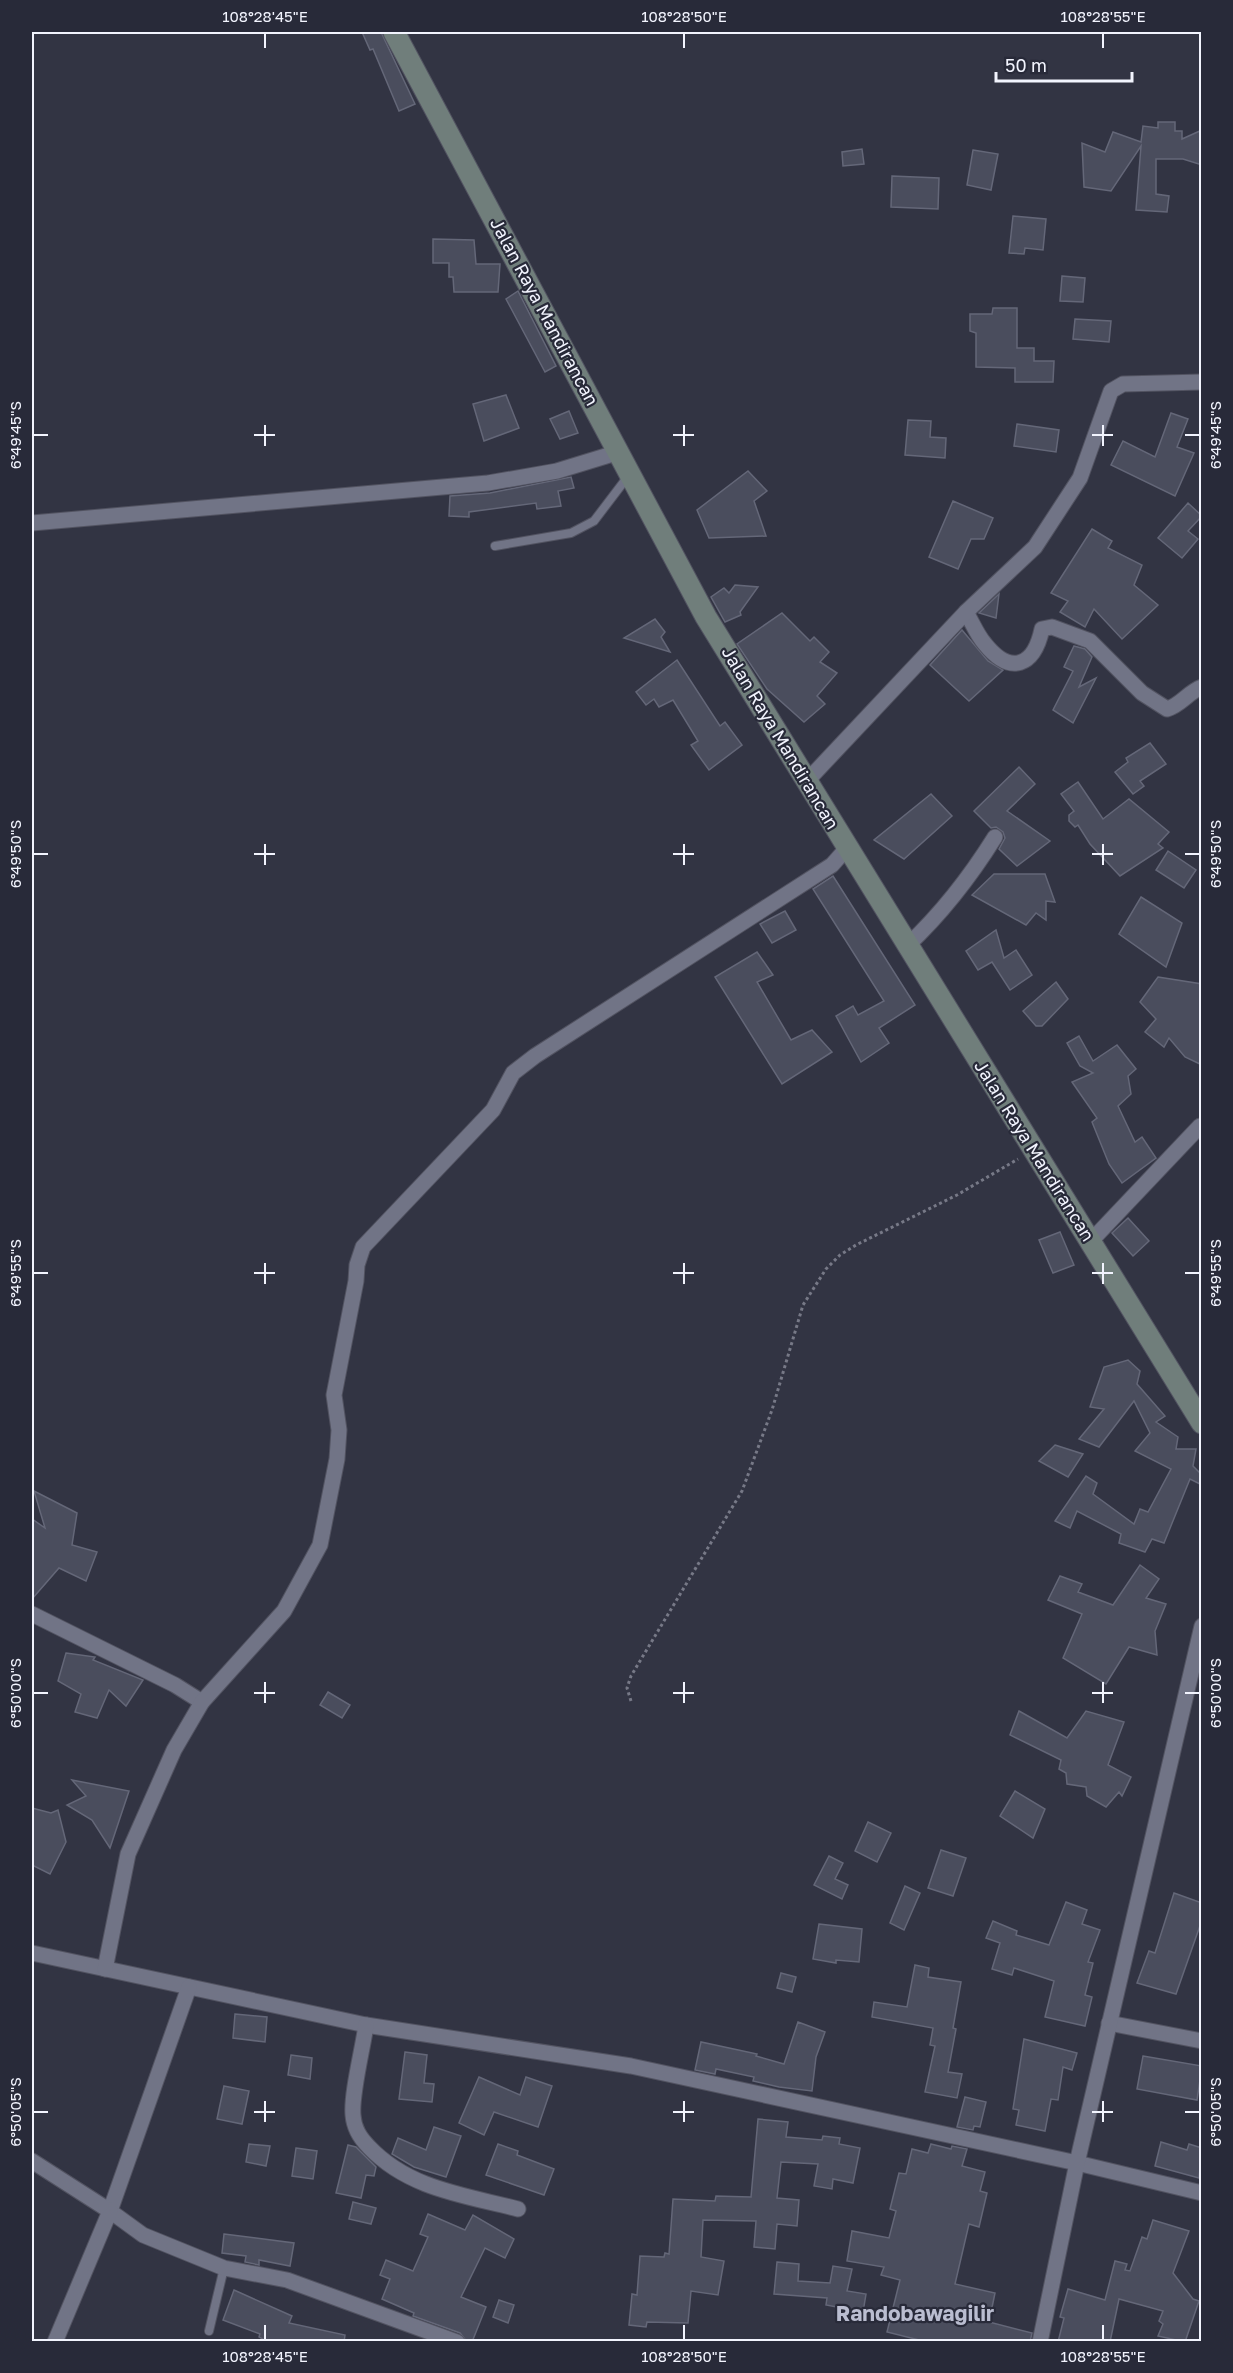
<svg xmlns="http://www.w3.org/2000/svg" width="1233" height="2373" font-family="'Golos Text',sans-serif">
<style>
.building{fill:#4a4d5d;stroke:#646778;stroke-width:1.5}
.lines{fill:none;stroke-linecap:round;stroke-linejoin:round}
.lane-casing{stroke:#525361;stroke-width:10}
.street-casing{stroke:#525361;stroke-width:17}
.secondary-casing{stroke:#525361;stroke-width:23}
.path{stroke:#777987;stroke-width:3;stroke-dasharray:3 3;stroke-linecap:butt}
.lane{stroke:#717486;stroke-width:8}
.street{stroke:#717486;stroke-width:15}
.secondary{stroke:#707e7b;stroke-width:21}
.ticks{fill:none;stroke:#f2f4fe;stroke-width:2}
.labels{text-anchor:middle;stroke-width:4.5;stroke-linejoin:round;paint-order:stroke}
.street-label{font-size:18px;fill:#f2f4fe;stroke:#282a39}
.quarter-label{font-size:21px;font-weight:bold;fill:#babdd0;stroke:#282a39}
.neatline{fill:none;stroke:#f2f4fe;stroke-width:2}
.ticks-label{font-size:15px;text-anchor:middle;fill:#f2f4fe}
</style>
<rect width="100%" height="100%" fill="#323443"/>
<g class="building">
<polygon points="362,32 381,32 415,104 399,111 373,49 370,50"/>
<polygon points="1158,122 1175,122 1175,131 1182,131 1182,139 1202,130 1202,165 1183,159 1156,159 1156,194 1169,196 1167,212 1136,210 1141,146 1111,191 1084,187 1082,143 1105,152 1113,132 1141,142 1143,126 1158,128"/>
<polygon points="862,149 864,164 843,166 842,152"/>
<polygon points="973,150 998,154 991,190 967,185"/>
<polygon points="892,176 939,178 938,209 891,207"/>
<polygon points="1013,216 1046,219 1043,250 1025,248 1024,254 1009,253"/>
<polygon points="433,239 474,240 476,264 500,264 498,292 454,292 453,277 449,277 449,263 433,263"/>
<polygon points="1062,276 1085,278 1083,302 1060,301"/>
<polygon points="518,291 556,366 545,372 506,299"/>
<polygon points="993,308 1017,308 1017,348 1034,348 1034,361 1054,361 1053,382 1015,382 1015,368 976,367 976,333 970,331 970,314 992,314"/>
<polygon points="1075,319 1111,321 1109,342 1073,339"/>
<polygon points="506,395 519,428 484,441 473,404"/>
<polygon points="569,411 578,433 560,439 550,419"/>
<polygon points="1171,413 1188,419 1177,447 1194,453 1175,496 1111,465 1123,441 1155,457"/>
<polygon points="908,420 931,421 930,437 946,438 945,458 905,455"/>
<polygon points="1017,424 1059,430 1056,452 1014,446"/>
<polygon points="748,471 767,491 754,501 766,536 709,538 697,510"/>
<polygon points="571,477 574,488 558,491 561,506 537,509 536,503 469,512 469,517 449,516 450,496 490,493"/>
<polygon points="953,501 993,518 984,539 971,539 958,569 929,557"/>
<polygon points="1188,503 1202,516 1188,531 1198,539 1182,558 1158,538"/>
<polygon points="1092,529 1112,541 1108,548 1142,565 1134,585 1158,605 1122,639 1094,609 1085,627 1060,612 1068,601 1051,593"/>
<polygon points="735,585 758,587 740,612 741,615 725,622 711,597 724,588 729,593"/>
<polygon points="999,594 996,618 979,613"/>
<polygon points="782,613 810,641 814,637 829,652 820,662 837,673 817,696 825,704 804,722 767,689 737,644"/>
<polygon points="655,619 665,632 661,637 670,652 624,638"/>
<polygon points="962,630 988,661 1003,670 969,701 930,665"/>
<polygon points="1074,646 1085,649 1092,657 1079,687 1096,678 1073,723 1053,710 1073,671 1064,667"/>
<polygon points="677,660 720,726 725,722 742,745 709,770 691,745 698,741 673,700 659,707 654,699 646,705 636,692"/>
<polygon points="1150,743 1166,764 1140,781 1144,786 1133,794 1115,772 1128,762 1126,758"/>
<polygon points="1019,767 1035,784 1007,811 1050,841 1017,866 999,849 1005,838 1003,832 996,827 991,828 974,811"/>
<polygon points="1078,782 1103,819 1129,799 1169,832 1158,844 1163,848 1120,876 1090,844 1078,825 1075,827 1069,821 1069,815 1074,811 1061,794"/>
<polygon points="931,794 952,816 904,859 874,840"/>
<polygon points="1168,851 1196,870 1184,888 1156,870"/>
<polygon points="994,874 1045,874 1055,902 1046,901 1046,920 1036,913 1026,925 972,895"/>
<polygon points="833,876 915,1005 879,1028 889,1043 861,1062 836,1016 853,1006 858,1015 884,1001 813,889"/>
<polygon points="1141,897 1182,923 1166,967 1119,934"/>
<polygon points="785,911 796,930 772,943 760,924"/>
<polygon points="996,930 1004,958 1016,950 1032,975 1010,990 992,962 978,970 966,951"/>
<polygon points="757,952 773,975 757,982 791,1040 812,1030 832,1052 782,1084 715,977"/>
<polygon points="1158,977 1202,984 1202,1065 1185,1057 1169,1038 1164,1047 1145,1032 1156,1019 1140,1002"/>
<polygon points="1056,982 1068,999 1042,1026 1036,1026 1023,1011"/>
<polygon points="1079,1036 1093,1061 1117,1045 1136,1069 1128,1076 1131,1094 1118,1106 1135,1142 1142,1137 1156,1158 1122,1183 1109,1164 1092,1122 1097,1118 1072,1082 1093,1073 1080,1066 1067,1043"/>
<polygon points="1128,1218 1149,1241 1133,1256 1112,1233"/>
<polygon points="1060,1232 1074,1265 1053,1273 1039,1240"/>
<polygon points="1128,1360 1140,1371 1137,1384 1165,1416 1156,1422 1178,1437 1176,1449 1196,1449 1193,1466 1202,1475 1202,1485 1190,1479 1164,1543 1152,1539 1145,1552 1119,1543 1121,1534 1077,1511 1070,1528 1055,1521 1086,1476 1097,1483 1093,1494 1134,1524 1140,1509 1148,1512 1171,1469 1135,1451 1150,1433 1134,1401 1099,1447 1079,1439 1104,1409 1090,1407 1104,1367"/>
<polygon points="1055,1445 1083,1454 1068,1477 1039,1461"/>
<polygon points="34,1491 77,1513 72,1545 97,1552 86,1581 59,1568 32,1599 32,1519 45,1528"/>
<polygon points="1140,1565 1159,1579 1146,1598 1166,1604 1155,1631 1157,1655 1129,1647 1106,1684 1063,1658 1082,1614 1048,1600 1060,1576 1082,1584 1078,1592 1113,1605"/>
<polygon points="66,1653 95,1657 93,1660 143,1680 126,1706 109,1690 97,1718 75,1712 81,1694 58,1681"/>
<polygon points="328,1692 350,1705 342,1718 320,1705"/>
<polygon points="1019,1711 1067,1738 1086,1711 1124,1722 1108,1765 1131,1777 1122,1796 1119,1792 1106,1807 1087,1796 1086,1787 1067,1784 1066,1773 1059,1769 1061,1760 1010,1735"/>
<polygon points="72,1780 129,1791 110,1848 92,1820 67,1805 86,1796"/>
<polygon points="1015,1791 1045,1809 1033,1838 1000,1816"/>
<polygon points="32,1808 51,1813 58,1810 66,1842 50,1874 32,1865"/>
<polygon points="868,1822 891,1833 877,1862 855,1851"/>
<polygon points="941,1850 966,1858 953,1896 928,1888"/>
<polygon points="829,1856 843,1863 835,1879 848,1885 842,1899 814,1885"/>
<polygon points="905,1886 920,1893 904,1930 890,1923"/>
<polygon points="1174,1893 1202,1903 1202,1920 1176,1994 1137,1983 1149,1951 1155,1953"/>
<polygon points="1066,1902 1087,1910 1082,1924 1100,1930 1088,1962 1093,1963 1085,1995 1092,1997 1085,2026 1045,2017 1054,1981 1014,1968 1012,1975 992,1969 1000,1943 986,1938 993,1921 1017,1931 1016,1935 1049,1945"/>
<polygon points="819,1924 862,1929 859,1962 836,1960 836,1963 813,1959"/>
<polygon points="915,1965 929,1968 928,1977 961,1982 953,2028 956,2029 948,2072 962,2074 957,2098 925,2092 935,2046 930,2045 933,2028 872,2017 874,2002 907,2007"/>
<polygon points="781,1973 796,1977 792,1992 777,1988"/>
<polygon points="235,2014 267,2017 265,2042 233,2038"/>
<polygon points="798,2022 825,2032 816,2057 812,2091 779,2087 753,2081 754,2077 716,2069 715,2074 695,2070 701,2042 757,2054 756,2056 784,2064"/>
<polygon points="1024,2039 1077,2053 1072,2070 1063,2067 1058,2100 1051,2099 1045,2131 1016,2125 1019,2110 1013,2109"/>
<polygon points="405,2052 427,2055 424,2083 434,2084 432,2102 399,2099"/>
<polygon points="291,2055 312,2058 310,2079 288,2075"/>
<polygon points="1143,2056 1202,2066 1197,2100 1137,2089"/>
<polygon points="479,2077 520,2095 526,2077 552,2086 538,2127 494,2112 484,2135 459,2123"/>
<polygon points="224,2086 249,2091 242,2124 217,2119"/>
<polygon points="965,2097 986,2102 980,2127 974,2126 973,2130 957,2127"/>
<polygon points="758,2119 788,2122 786,2137 822,2140 823,2136 840,2138 839,2144 860,2148 853,2183 833,2179 832,2189 814,2186 818,2164 781,2162 777,2198 799,2200 797,2226 777,2224 775,2249 754,2247 756,2221 703,2220 701,2257 724,2261 718,2295 691,2291 688,2323 647,2322 646,2327 629,2325 632,2294 637,2295 640,2256 664,2257 665,2253 669,2254 673,2199 715,2201 716,2196 751,2197"/>
<polygon points="434,2127 461,2136 446,2177 414,2167 392,2154 398,2138 426,2150"/>
<polygon points="1161,2142 1187,2150 1189,2144 1202,2148 1199,2178 1155,2166"/>
<polygon points="249,2144 270,2146 266,2166 246,2162"/>
<polygon points="498,2144 518,2151 517,2155 554,2169 544,2195 486,2175"/>
<polygon points="931,2144 951,2149 952,2146 967,2149 962,2166 985,2172 980,2191 987,2193 979,2227 969,2224 955,2284 995,2293 989,2322 1032,2333 1030,2342 927,2342 887,2332 900,2280 881,2275 884,2267 847,2261 852,2231 889,2238 896,2211 890,2209 899,2173 906,2174 912,2149 928,2153"/>
<polygon points="348,2145 356,2147 376,2167 374,2176 366,2175 361,2198 336,2193"/>
<polygon points="296,2148 317,2151 313,2179 292,2176"/>
<polygon points="353,2202 376,2208 371,2224 349,2219"/>
<polygon points="428,2214 465,2230 473,2215 514,2239 505,2258 485,2248 461,2297 486,2307 472,2342 467,2342 460,2333 413,2316 414,2313 382,2299 390,2279 380,2275 386,2260 413,2271 428,2237 420,2234"/>
<polygon points="1153,2220 1189,2231 1173,2273 1193,2299 1199,2301 1185,2342 1158,2336 1163,2324 1159,2321 1163,2311 1119,2299 1110,2342 1058,2342 1064,2318 1060,2317 1068,2289 1105,2300 1115,2261 1127,2264 1125,2270 1130,2271 1142,2237 1147,2239"/>
<polygon points="224,2234 294,2243 290,2266 259,2260 259,2265 245,2262 246,2256 222,2253"/>
<polygon points="777,2262 799,2264 798,2281 830,2283 833,2266 852,2269 847,2291 866,2294 863,2312 826,2305 827,2298 774,2294"/>
<polygon points="234,2290 292,2316 289,2323 345,2335 344,2342 268,2342 259,2337 260,2334 223,2320"/>
<polygon points="499,2300 514,2305 508,2323 493,2317"/>
</g>
<g class="lines">
<g class="lane-casing">
<g id="lane">
<polyline points="495,546 571,533 594,521 629,475"/>
<polyline points="209,2331 224,2268"/>
</g>
</g>
<g class="street-casing">
<g id="street">
<polyline points="32,523 488,483 557,471 619,452"/>
<path d="M966,612C972,622 977,635 985,644C1011,676 1034,666 1042,629L1052,627L1090,641L1142,693L1167,709C1181,705 1188,692 1202,687"/>
<polyline points="806,782 966,612 1035,547 1080,478 1111,391 1123,384 1202,382"/>
<path d="M908,945C942,913 970,877 995,837"/>
<polyline points="1090,1242 1200,1126"/>
<polyline points="32,1614 175,1685 202,1702"/>
<polyline points="32,1953 366,2025 631,2066 1077,2163 1202,2193"/>
<polyline points="105,1969 128,1854 174,1750 202,1702 284,1611 320,1545 337,1459 339,1430 334,1395 356,1281 357,1265 363,1247 493,1110 513,1073 535,1056 832,865 847,848"/>
<polyline points="189,1987 110,2211 143,2235 224,2268 287,2280 457,2342"/>
<polyline points="1109,2023 1202,2041"/>
<path d="M366,2025C363,2048 351,2094 353,2115C354,2129 360,2138 369,2147C409,2189 464,2195 518,2209"/>
<polyline points="32,2161 110,2211 55,2342"/>
<polyline points="1040,2342 1077,2163 1202,1626"/>
</g>
</g>
<g class="secondary-casing">
<polyline id="secondary" points="394,32 706,617 1202,1423"/>
</g>
<polyline class="path" points="631,1701 627,1688 631,1676 742,1491 772,1410 803,1305 826,1269 840,1255 856,1245 957,1195 1018,1159"/>
<use href="#lane" class="lane"/>
<use href="#street" class="street"/>
<use href="#secondary" class="secondary"/>
</g>
<path class="ticks" d="M265,33V48M684,33V48M1103,33V48M265,425V446M684,425V446M1103,425V446M33,435H48M254,435H275M673,435H694M1092,435H1113M1185,435H1200M265,844V865M684,844V865M1103,844V865M33,854H48M254,854H275M673,854H694M1092,854H1113M1185,854H1200M265,1263V1284M684,1263V1284M1103,1263V1284M33,1273H48M254,1273H275M673,1273H694M1092,1273H1113M1185,1273H1200M265,1682V1703M684,1682V1703M1103,1682V1703M33,1693H48M254,1693H275M673,1693H694M1092,1693H1113M1185,1693H1200M265,2101V2122M684,2101V2122M1103,2101V2122M33,2112H48M254,2112H275M673,2112H694M1092,2112H1113M1185,2112H1200M265,2325V2340M684,2325V2340M1103,2325V2340"/>
<g class="labels">
<g class="street-label">
<text transform="translate(544 312) rotate(62)" y="6">Jalan Raya Mandirancan</text>
<text transform="translate(780 738) rotate(59)" y="6">Jalan Raya Mandirancan</text>
<text transform="translate(1034 1151) rotate(58)" y="6">Jalan Raya Mandirancan</text>
</g>
<g class="quarter-label">
<text x="915" y="2321">Randobawagilir</text>
</g>
</g>
<rect width="1233" height="2373" fill="none" stroke="#282a39" stroke-width="66"/>
<path d="M996 72v9h136v-9" fill="none" stroke="#f2f4fe" stroke-width="3"/>
<text x="1005" y="72" font-size="18" fill="#f2f4fe" stroke="#282a39" stroke-width="4.5" paint-order="stroke">50 m</text>
<rect x="33" y="33" width="1167" height="2307" class="neatline"/>
<g class="ticks-label">
<text x="265" y="22">108°28'45"E</text>
<text x="684" y="22">108°28'50"E</text>
<text x="1103" y="22">108°28'55"E</text>
<text transform="translate(16 435) rotate(-90)" y="5">6°49'45"S</text>
<text transform="translate(1216 435) rotate(-90)" y="5">6°49'45"S</text>
<text transform="translate(16 854) rotate(-90)" y="5">6°49'50"S</text>
<text transform="translate(1216 854) rotate(-90)" y="5">6°49'50"S</text>
<text transform="translate(16 1273) rotate(-90)" y="5">6°49'55"S</text>
<text transform="translate(1216 1273) rotate(-90)" y="5">6°49'55"S</text>
<text transform="translate(16 1693) rotate(-90)" y="5">6°50'00"S</text>
<text transform="translate(1216 1693) rotate(-90)" y="5">6°50'00"S</text>
<text transform="translate(16 2112) rotate(-90)" y="5">6°50'05"S</text>
<text transform="translate(1216 2112) rotate(-90)" y="5">6°50'05"S</text>
<text x="265" y="2362">108°28'45"E</text>
<text x="684" y="2362">108°28'50"E</text>
<text x="1103" y="2362">108°28'55"E</text>
</g>
</svg>
